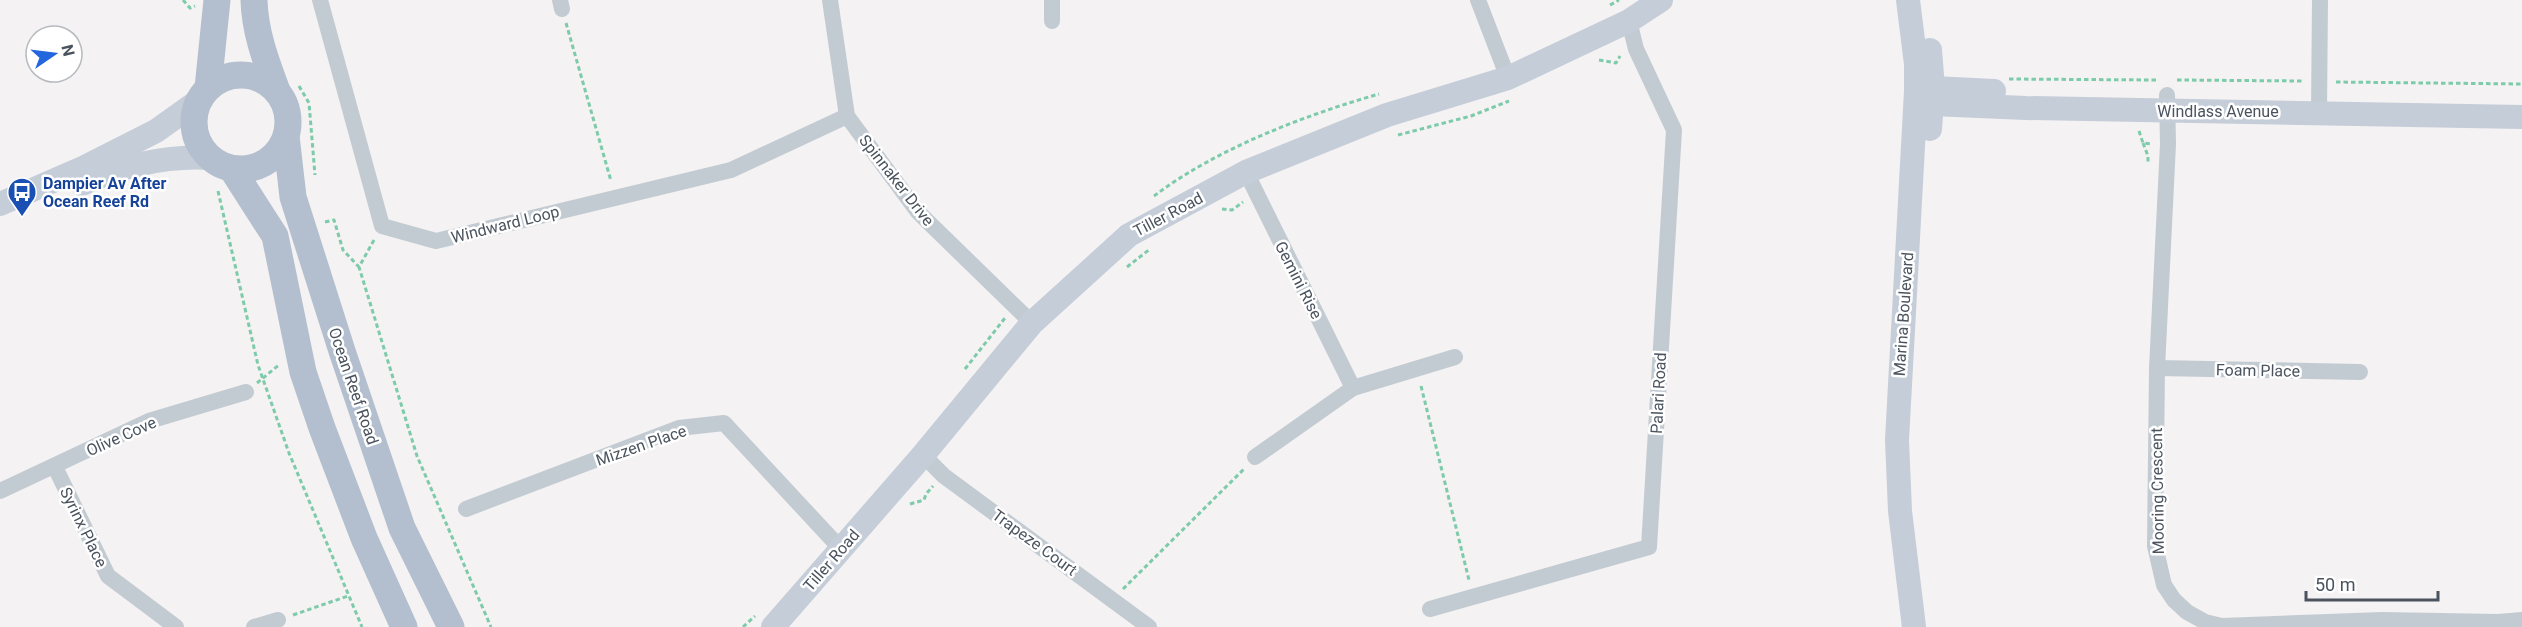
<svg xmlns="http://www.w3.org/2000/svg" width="2522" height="627" font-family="Roboto,sans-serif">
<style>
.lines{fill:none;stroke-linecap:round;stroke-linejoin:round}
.path{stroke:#7dcbaa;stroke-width:3;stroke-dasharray:4.5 3;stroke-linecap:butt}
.street{stroke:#c3cbd2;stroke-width:16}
.secondary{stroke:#c5cdd9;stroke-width:24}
.primary{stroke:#b3bfce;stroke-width:27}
.labels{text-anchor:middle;stroke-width:5;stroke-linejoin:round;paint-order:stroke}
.street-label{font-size:16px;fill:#4a535e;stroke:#fff}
.transit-label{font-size:16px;font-weight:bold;fill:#164399;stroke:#fff;text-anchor:start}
</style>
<rect width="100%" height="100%" fill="#f4f2f2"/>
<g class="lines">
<g class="path">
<polyline points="183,0 190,8 195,6"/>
<polyline points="1610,5 1619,0"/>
<polyline points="566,23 611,181"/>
<polyline points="1599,60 1616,63 1620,56"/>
<polyline points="2009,79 2159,80"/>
<polyline points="2177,80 2303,81"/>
<polyline points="2336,82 2522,84"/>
<polyline points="299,86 309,103 315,175"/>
<polyline points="2139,131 2143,143 2151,144"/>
<polyline points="1398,135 1471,116 1509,101"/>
<polyline points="2143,143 2148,156 2148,164"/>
<polyline points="218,191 258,365 289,453 362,627"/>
<path d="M1154,196C1216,149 1305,115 1379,94"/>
<polyline points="1222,209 1232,210 1243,202"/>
<polyline points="325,222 334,220 343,250 359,267"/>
<polyline points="374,240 359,267 417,456 491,627"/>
<polyline points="1127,267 1150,249"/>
<polyline points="965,369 1005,318"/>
<polyline points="257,383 280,364"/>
<polyline points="1421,386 1469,580"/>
<polyline points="910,504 924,500 926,494 933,486"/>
<polyline points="1123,589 1244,469"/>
<polyline points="293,615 348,596"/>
<polyline points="743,627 755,616"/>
</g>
<g class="street">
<polyline points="320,0 382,226 436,241 731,170 847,116"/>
<polyline points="560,0 562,9"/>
<polyline points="830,0 847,116 918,212 1032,323"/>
<polyline points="1052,0 1052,21"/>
<polyline points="1478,0 1508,78"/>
<polyline points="2167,95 2168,144 2157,368 2155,546 2164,585 2174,600 2187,612 2205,622 2222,626 2382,620 2498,622 2522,620"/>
<polyline points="2319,112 2320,0"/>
<polyline points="1246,172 1353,388"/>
<polyline points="2157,368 2360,372"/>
<polyline points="923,455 944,476 1149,627"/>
<polyline points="1255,457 1353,388 1455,357"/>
<polyline points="55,467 108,576 176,627"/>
<polyline points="0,491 149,421 246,392"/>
<polyline points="466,509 679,428 724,423 841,549"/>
<polyline points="1430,609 1649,547 1674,130 1636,49 1629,21"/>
<polyline points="254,627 278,620"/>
</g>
<g class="secondary">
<polyline points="1908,0 1916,64 1916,91 1897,440 1900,511 1914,627"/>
<polyline points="1930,50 1933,88 1930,129"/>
<polyline points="1918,90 1933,88 1994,91"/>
<polyline points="1916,99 1932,104 2026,108 2522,117"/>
<path d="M82,184C123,166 165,155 210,158"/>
<polyline points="0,204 85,167 156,131 198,101"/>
<polyline points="773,627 923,455 1032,323 1129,235 1246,172 1387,115 1508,78 1629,21 1661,0"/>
</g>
<g class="primary">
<path d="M254,0C255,33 266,61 277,91"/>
<circle cx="241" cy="122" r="47"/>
<polyline points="208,88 217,0"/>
<polyline points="286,136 293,197 342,351 402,528 451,627"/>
<polyline points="232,169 275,236 303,372 322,428 364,538 404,627"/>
</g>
</g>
<defs>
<g id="bus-pin" transform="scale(1.5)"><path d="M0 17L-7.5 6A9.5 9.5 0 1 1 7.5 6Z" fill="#1a4fb4" stroke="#fff"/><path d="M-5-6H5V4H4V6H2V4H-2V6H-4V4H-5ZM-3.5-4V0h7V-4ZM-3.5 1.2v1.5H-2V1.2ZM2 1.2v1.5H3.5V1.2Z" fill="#fff"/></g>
</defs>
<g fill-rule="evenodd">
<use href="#bus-pin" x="22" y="192"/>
</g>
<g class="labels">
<g class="street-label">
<text x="2218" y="117">Windlass Avenue</text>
<text transform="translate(897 180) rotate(52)" y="6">Spinnaker Drive</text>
<text transform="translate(1168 214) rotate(-28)" y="6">Tiller Road</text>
<text transform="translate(505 224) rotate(-14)" y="6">Windward Loop</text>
<text transform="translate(1299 280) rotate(63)" y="6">Gemini Rise</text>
<text transform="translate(1903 314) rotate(-86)" y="6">Marina Boulevard</text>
<text transform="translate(2258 370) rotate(1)" y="6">Foam Place</text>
<text transform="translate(354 386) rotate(71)" y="6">Ocean Reef Road</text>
<text transform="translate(1658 393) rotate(-87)" y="6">Palari Road</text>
<text transform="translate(121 436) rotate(-24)" y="6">Olive Cove</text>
<text transform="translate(641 445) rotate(-19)" y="6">Mizzen Place</text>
<text transform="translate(2157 491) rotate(-91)" y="6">Mooring Crescent</text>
<text transform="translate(84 527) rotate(64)" y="6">Syrinx Place</text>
<text transform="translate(1035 542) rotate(36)" y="6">Trapeze Court</text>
<text transform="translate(831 560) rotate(-49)" y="6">Tiller Road</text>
</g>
<g class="transit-label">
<text x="43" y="189">Dampier Av After<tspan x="43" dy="18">Ocean Reef Rd</tspan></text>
</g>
</g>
<g transform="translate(54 54) rotate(76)"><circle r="28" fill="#ffffff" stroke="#b7babf" stroke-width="1.5"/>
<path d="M0-4.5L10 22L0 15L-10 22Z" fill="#2366dd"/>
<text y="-9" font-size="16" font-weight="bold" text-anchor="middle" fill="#4a535e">N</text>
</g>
<path d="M2306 591v9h132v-9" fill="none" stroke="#4a535e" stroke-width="3"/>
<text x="2315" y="591" font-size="18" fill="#4a535e" stroke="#ffffff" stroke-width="4.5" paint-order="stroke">50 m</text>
</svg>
